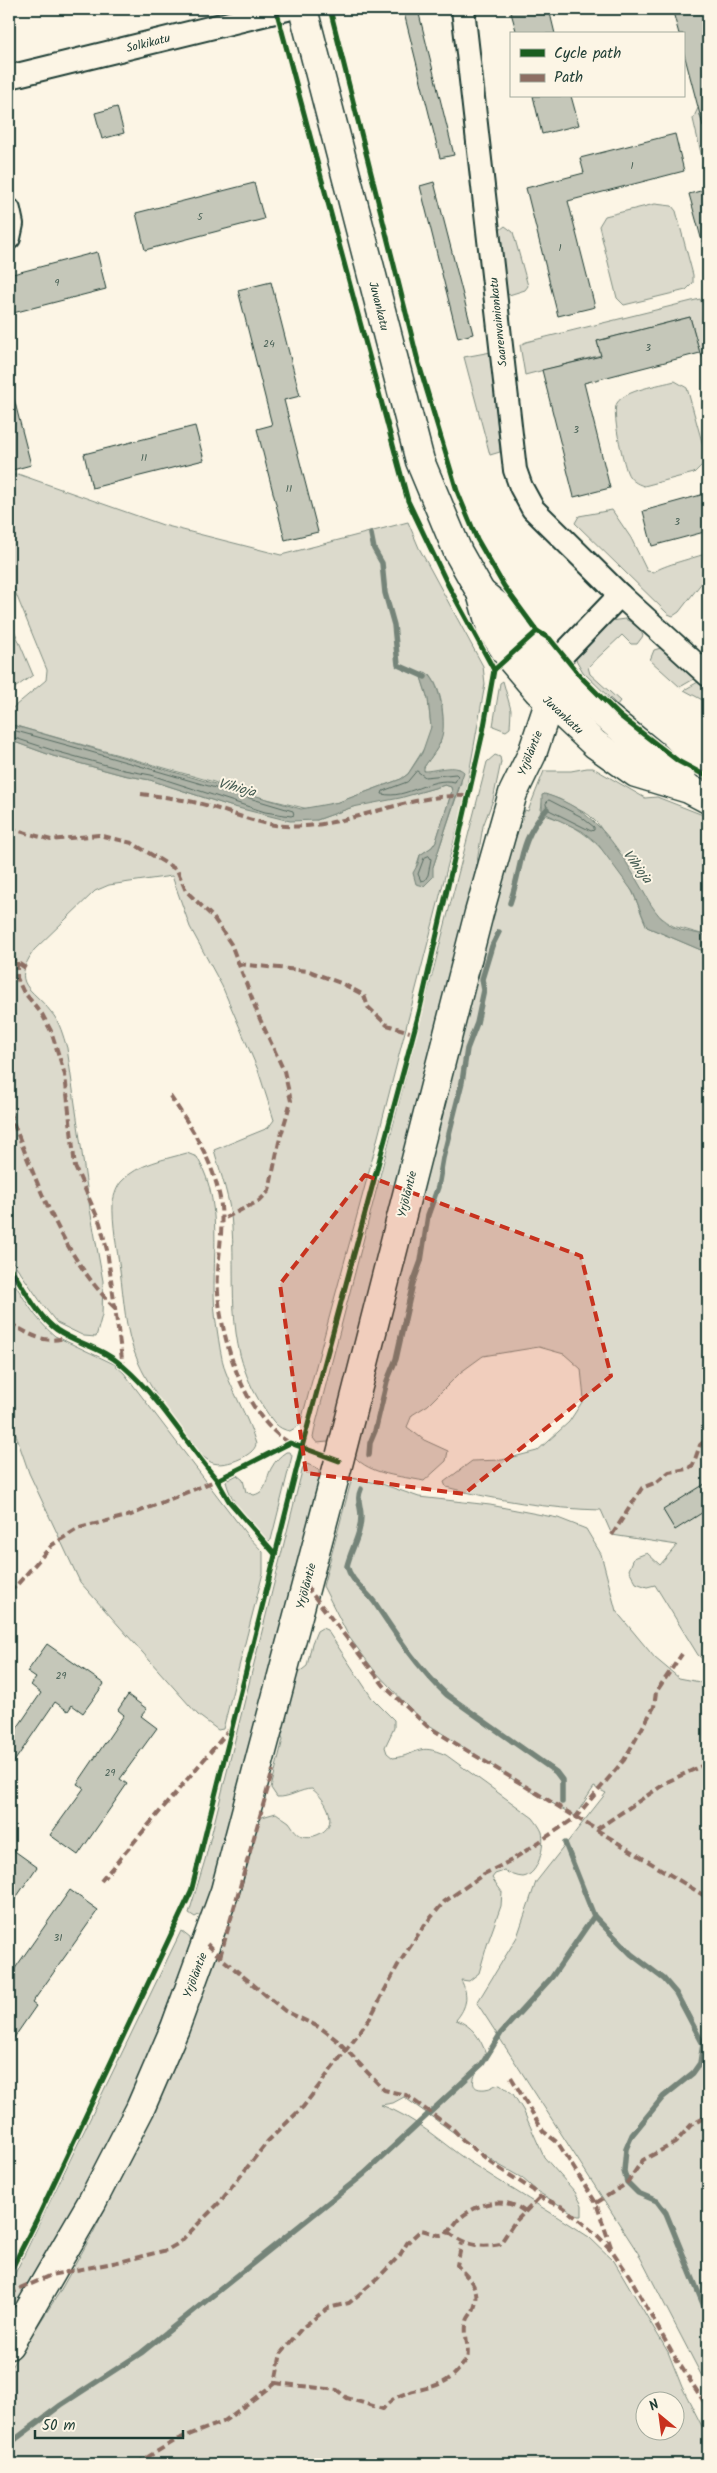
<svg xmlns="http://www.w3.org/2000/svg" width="717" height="2473" font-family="Kalam,sans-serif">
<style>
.green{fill:#dcdacc;stroke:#7e8c80;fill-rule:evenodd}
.water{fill:#aeb3a7;stroke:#758479}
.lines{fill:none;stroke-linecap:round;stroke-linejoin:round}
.shore{stroke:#586c62;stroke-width:1}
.stream{stroke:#758479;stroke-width:5.5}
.building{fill:#c5c7b9;stroke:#1f3d34}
.minor-casing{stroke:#1f3d34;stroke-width:26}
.secondary-casing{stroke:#1f3d34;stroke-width:31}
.minor{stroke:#fcf5e5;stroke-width:22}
.secondary{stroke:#fcf5e5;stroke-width:28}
.quiet{stroke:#8d6e63;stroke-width:4;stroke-dasharray:8 4;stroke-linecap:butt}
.cycleway-casing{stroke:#fcf5e5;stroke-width:8}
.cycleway{stroke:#1b5e20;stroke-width:5}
.marked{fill:#c8321e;fill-opacity:0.2;stroke:#c8321e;stroke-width:4;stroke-dasharray:10 6;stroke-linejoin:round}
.labels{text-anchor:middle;stroke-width:4;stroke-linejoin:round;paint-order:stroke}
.number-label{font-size:10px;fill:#486055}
.street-label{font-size:12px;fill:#1f3d34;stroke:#fcf5e5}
.water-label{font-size:14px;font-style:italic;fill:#435a51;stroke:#fcf5e5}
</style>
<rect width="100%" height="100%" fill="#fcf5e5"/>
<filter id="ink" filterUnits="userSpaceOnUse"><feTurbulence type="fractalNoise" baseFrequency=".02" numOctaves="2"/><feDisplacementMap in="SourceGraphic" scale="10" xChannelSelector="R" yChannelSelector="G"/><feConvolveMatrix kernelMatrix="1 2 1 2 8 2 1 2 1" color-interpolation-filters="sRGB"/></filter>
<g filter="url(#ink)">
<g class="green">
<polygon points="708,105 708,183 693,119 698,108"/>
<polygon points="655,204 672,206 676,211 693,275 693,283 686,290 624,305 617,298 599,226 605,216"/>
<polygon points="505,226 513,232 528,286 525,290 509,295 504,291 496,233"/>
<polygon points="700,299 708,318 708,358 704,359 700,353 690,317 597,341 601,355 525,375 520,345 526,342"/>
<polygon points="491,352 500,452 490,455 464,357"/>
<path d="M675,381L687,388L707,460L694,473L644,486C637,484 630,480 627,472C623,461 611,412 617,403C625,390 660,385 675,381Z"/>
<path d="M18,474L163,525L281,555L408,522L419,548L483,666L485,684L464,802L372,1160L300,1425L290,1431C277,1429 273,1421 266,1411C224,1352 236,1293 232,1227C231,1201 221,1175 214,1150L268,1128L274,1120L258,1070L222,986L190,927L172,876L109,885L95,891L34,950C10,986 32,987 51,1012C60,1022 63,1036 67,1048L90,1209L103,1281L102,1315L96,1337L84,1336L57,1323L45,1308L9,1256V740L53,756L123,775L150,780L230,806L317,820L358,805L413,794L445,785L451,787L452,791L436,841L432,847L420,855L416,867H433L461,783L460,769L426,772L423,769C428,760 436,752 440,743C446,723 443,691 430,675L420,674L428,699L431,727L428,742L408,774L401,779L339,802L308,809L251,795L214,782L9,724V711L46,680L47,670L9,577V477Z"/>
<path d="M612,510L631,538L647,571L654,572C663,565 694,558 708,553V579L703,581L679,612L673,616L668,614L575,523L579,516Z"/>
<polygon points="9,618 33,675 9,692"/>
<polygon points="625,619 639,626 643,636 637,644 631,644 622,635 588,667 590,674 620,701 617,705 583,672 575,658 610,621"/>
<polygon points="661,648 694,679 680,687 650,660 654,650"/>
<polygon points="503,681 511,710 510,728 506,731 493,726 500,683"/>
<polygon points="698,682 708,687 708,703 684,690"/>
<polygon points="495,755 500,757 501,762 493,800 483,826 471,898 333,1434 328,1442 317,1443 313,1438 315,1427 484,774 487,762"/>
<path d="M587,768H593L645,798L657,797L708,817V936L673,926L656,914L598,824L589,815L559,799L544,794L540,814C582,823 611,853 632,891C638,902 641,915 647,927L708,953V1664L698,1655L655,1585L647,1587L636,1583L629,1570L634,1558L647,1553L660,1565L677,1545L612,1535L601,1510C551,1509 494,1500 446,1487L444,1482L472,1461L502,1460L537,1451L569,1422L584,1399L581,1369L564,1354L539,1347L483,1356L461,1372L428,1405L412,1415L407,1427L424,1440L448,1451L446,1461L424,1481C401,1476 370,1475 354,1456L492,907L525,810L528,811L544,771H571Z"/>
<path d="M187,1153L197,1157C228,1210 207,1272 217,1329C219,1342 221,1358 225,1370C234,1395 249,1419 256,1444C255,1456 220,1470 209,1461C189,1448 146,1383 137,1359C125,1332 124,1300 120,1270C117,1248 112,1224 113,1202C114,1195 117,1186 122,1181C137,1164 166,1159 187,1153Z"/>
<path d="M9,1275C23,1296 35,1320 55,1336L114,1364L124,1373L247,1535L263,1552V1573L223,1729L218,1730L198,1715L80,1582L29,1473L9,1415Z"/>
<path d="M286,1452H290L292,1456L271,1540L268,1541C252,1527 230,1502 226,1481L237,1475L243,1480L246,1492L254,1495C269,1491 265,1478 272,1467C275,1461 280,1456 286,1452Z"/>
<polygon points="307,1464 319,1469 319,1479 259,1713 204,1912 195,1917 189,1913 205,1860 303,1467"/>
<polygon points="352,1478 382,1484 419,1497 490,1505 558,1518 586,1529 601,1554 616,1611 655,1658 679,1678 700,1682 708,1689 708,2388 638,2253 477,2003 517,1937 536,1882 606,1793 594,1787 575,1816 534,1793 420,1719 374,1670 349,1637 323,1586"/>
<path d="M322,1628L327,1630L372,1698L394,1720V1728L385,1747L387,1753L393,1758C419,1755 417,1742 446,1755L533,1818C536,1822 540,1827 542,1832C545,1845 539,1875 523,1877C517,1877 509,1873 504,1871L495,1874L492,1878L502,1892L501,1906L487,1945L479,1973L469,1981L461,1980C469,1995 467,2007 456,2020C472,2025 481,2039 486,2054C483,2062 460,2091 485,2089C491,2089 495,2084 500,2084L513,2094L523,2110L544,2157L575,2192L582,2205V2216H578L538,2192L522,2178L499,2165L404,2097L393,2103L381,2105C415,2117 439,2141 468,2161C508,2187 549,2211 589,2237L614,2261L668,2352L682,2387L708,2438V2464H9V2370L59,2293L94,2231L152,2111L258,1824L262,1817L276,1813C280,1816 285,1819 289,1822C293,1827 295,1833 302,1836C306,1837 313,1837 317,1835C341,1826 327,1800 312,1789C300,1789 290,1798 277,1797L271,1788L283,1739L280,1732L294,1676L307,1666L312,1643L317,1631ZM644,2400H674V2430H644Z"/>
<polygon points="181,1931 190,1938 191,1944 146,2062 117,2130 9,2324 9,2286"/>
</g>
<g class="water">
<path d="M425,672C440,678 446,722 442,737C439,748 431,757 424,767V771C436,771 455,763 464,772L433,867V877L424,886L416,884L413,873L418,864L420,855L432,847L436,841L452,791L451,787L445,785L400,798L353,807L317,820L290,821L230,806L150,780L123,775L53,756L9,740V724L301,809L339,802L401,779L408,774L422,753L431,727L428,699L420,674Z"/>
<path d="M545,794C593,809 615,842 639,884C648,899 654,913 668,924C678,932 696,932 708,936V953L647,927L633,892L597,843L582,831L542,812V795Z"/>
</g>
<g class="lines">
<g class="shore">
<path d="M9,729C104,755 199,783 293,811L294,815L291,816L265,812L151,775L124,770L55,751L9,736"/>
<path d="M417,771L425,777L456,774L458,776L455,782C430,776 407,800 382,794L383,791L407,782Z"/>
<polygon points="549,800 580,816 594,827 594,830 591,831 547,809 546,804"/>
<polygon points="429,856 431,859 428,875 425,880 421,881 418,874 424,858"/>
</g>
<g class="stream">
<polyline points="371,534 374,549 382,563 385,593 394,625 398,665 425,677"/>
<path d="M510,903C523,865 518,841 547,809"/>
<polyline points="369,1455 370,1443 375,1431 387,1381 396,1359 413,1283 421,1261 428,1215 438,1187 443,1158 462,1082 467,1049 477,1023 484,990 482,979 492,946 499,932"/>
<path d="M361,1489C356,1500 361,1505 361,1516C361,1535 351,1549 347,1566C351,1582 366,1590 375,1603C396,1635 418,1668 447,1695L556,1772L562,1780V1802"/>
<polyline points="565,1843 594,1916 631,1954 664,1979 676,1993 703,2044 700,2063 693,2073 663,2097 632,2135 626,2149 624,2171 627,2182 638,2193 657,2201 666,2213 708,2316"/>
<polyline points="9,2444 61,2405 141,2353 364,2174 482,2064 501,2033 552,1977 594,1916"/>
</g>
</g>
<g class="building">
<polygon points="510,9 549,9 555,34 517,34"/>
<polygon points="684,9 708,9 708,125 703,126 683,50 683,34 679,34 673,12"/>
<polygon points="418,10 454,155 440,158 404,13"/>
<polygon points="533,96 571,96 579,125 542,134"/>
<polygon points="117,107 124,133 102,139 95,113"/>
<polygon points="675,134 684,171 568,201 595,307 558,316 526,188 584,173 580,158"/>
<polygon points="434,182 473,334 458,338 420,186"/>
<polygon points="254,183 264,219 145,250 136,213"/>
<polygon points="708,189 708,245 703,245 689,194"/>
<polygon points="97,252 106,289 9,314 9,275"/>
<polygon points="271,282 300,396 284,400 318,532 285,540 257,429 272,425 238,290"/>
<polygon points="690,317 700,353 584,383 610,488 574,497 542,370 601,356 597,341"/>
<polygon points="9,399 14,399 31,465 9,471"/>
<polygon points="195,426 204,460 92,488 84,454"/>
<polygon points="708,493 708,531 652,546 643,511"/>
<polygon points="708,1482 708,1509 675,1530 663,1510"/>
<polygon points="47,1644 104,1684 83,1713 72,1705 68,1711 55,1702 9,1769 9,1740 41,1693 31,1685 36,1678 27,1672"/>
<polygon points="128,1695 147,1709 141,1716 157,1728 120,1779 127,1784 78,1855 50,1835 84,1788 77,1784 124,1715 118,1710"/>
<polygon points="9,1847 37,1867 9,1908"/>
<polygon points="70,1890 98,1910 32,2003 36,2006 9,2045 9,1977"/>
</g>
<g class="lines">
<g class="minor-casing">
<g id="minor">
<polyline points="463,9 515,470 521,487 533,509 620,595 708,675"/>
<polyline points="9,77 287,9"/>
<polyline points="9,210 12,224 9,238"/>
<polyline points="551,667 620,595"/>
</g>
</g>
<g class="secondary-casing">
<g id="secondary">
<polyline points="303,9 420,461 458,552 481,593 491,628 510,658 538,691 595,744 636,773 689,789 708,799"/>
<polyline points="481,593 510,616 527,641 569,686 651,753 685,785"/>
<polyline points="9,2345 92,2202 140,2109 175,2028 225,1891 339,1461 479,913 513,793 532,754 549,703 551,667"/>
</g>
</g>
<use href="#minor" class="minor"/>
<use href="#secondary" class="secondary"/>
<g class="quiet">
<path d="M141,794C165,797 190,800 212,807C243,817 271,829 305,826C360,822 412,793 468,796"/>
<polyline points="9,828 51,840 99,835 132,843 177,870 186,891 213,917 231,944 259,1017 284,1071 291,1101 279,1142 269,1191 259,1201 223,1219"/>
<polyline points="9,957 27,969"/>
<polyline points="17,962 17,978 23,991 42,1014 51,1031 65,1075 75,1167 100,1223 107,1250 123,1366"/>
<polyline points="238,964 309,971 343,984 364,995 368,1007 387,1025 413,1033"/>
<path d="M170,1096C192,1128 212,1159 220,1198C225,1230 216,1261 218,1293C222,1342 245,1418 290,1443"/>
<path d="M9,1112C37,1182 61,1254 115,1308"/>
<path d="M9,1323C30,1334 43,1345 68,1337"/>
<polyline points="612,1535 642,1488 657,1482 669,1472 687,1469 693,1465 700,1445 708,1438"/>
<polyline points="306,1586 385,1687 427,1726 708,1898"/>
<polyline points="9,1592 16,1586 52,1545 79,1528 131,1515 217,1480"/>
<polyline points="597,1829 669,1781 708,1763"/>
<polyline points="101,1881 229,1730"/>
<polyline points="207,1944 220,1957 285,2011 321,2028 339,2042 384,2090 406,2095 454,2130 463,2140 497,2167 533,2190 540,2197 563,2207 597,2235 613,2252 630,2277 671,2351 708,2408"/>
<polyline points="220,1957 273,1770"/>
<polyline points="511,2077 543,2131 558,2143 596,2203 612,2250"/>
<polyline points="596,2203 626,2184 643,2160 675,2143 691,2125 708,2116"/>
<path d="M448,2232C465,2245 479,2248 500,2244L514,2223L540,2197"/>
<polyline points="9,2294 51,2275 123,2261 167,2250 179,2243 220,2202 268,2141 303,2107 370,2018 398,1965 423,1927 444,1902 484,1874 512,1860 575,1818 624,1760 654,1707 656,1692 682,1654"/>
<path d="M275,2383L337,2390L347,2398L383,2409C404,2382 439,2397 460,2368C462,2365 466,2361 467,2359C470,2349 463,2332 467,2321C468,2317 471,2314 473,2311C483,2288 469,2280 457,2265L462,2243"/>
<path d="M136,2464L178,2439L223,2422L275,2383L281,2353L302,2328L328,2308L349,2303L377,2279L400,2255L407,2243L421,2230C427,2231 435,2235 440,2235C449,2234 453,2226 458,2220C476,2203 505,2195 525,2212"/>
</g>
<g class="cycleway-casing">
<g id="cycleway">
<polyline points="276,9 408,501 448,585 494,670"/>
<polyline points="330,9 418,361 457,491 477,539 504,586 537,631 550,639 580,676 620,716 678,761 708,777"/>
<path d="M9,1266C23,1286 37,1316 57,1330C78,1344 103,1348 123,1366C160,1398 186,1443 217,1480L290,1443L339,1461"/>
<polyline points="217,1480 229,1501 275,1554"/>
<polyline points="9,2274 39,2215 191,1892 302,1447 419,1013 483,732 494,670 537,631"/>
</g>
</g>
<use href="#cycleway" class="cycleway"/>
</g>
</g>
<path class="marked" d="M365,1175L581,1256L611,1376L464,1494L306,1473L280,1284Z"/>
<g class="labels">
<g class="number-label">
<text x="632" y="169">1</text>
<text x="200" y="220">5</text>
<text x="560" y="251">1</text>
<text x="57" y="286">9</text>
<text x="269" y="347">24</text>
<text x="648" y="351">3</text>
<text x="576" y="433">3</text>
<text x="144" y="461">11</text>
<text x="289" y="492">11</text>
<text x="677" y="525">3</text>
<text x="61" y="1679">29</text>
<text x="110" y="1776">29</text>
<text x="58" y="1941">31</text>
</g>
<g class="street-label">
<text transform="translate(148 43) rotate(-14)" y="4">Solkikatu</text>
<text transform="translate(379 306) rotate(76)" y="4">Juvankatu</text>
<text transform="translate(498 322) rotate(-96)" y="4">Saarenvainionkatu</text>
<text transform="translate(563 715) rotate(43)" y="4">Juvankatu</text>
<text transform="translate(530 753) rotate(-68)" y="4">Yrjöläntie</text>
<text transform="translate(407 1194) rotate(-76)" y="4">Yrjöläntie</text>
<text transform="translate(306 1586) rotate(-75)" y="4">Yrjöläntie</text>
<text transform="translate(195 1975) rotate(-69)" y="4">Yrjöläntie</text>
</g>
<g class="water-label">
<text transform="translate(237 787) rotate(15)" y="5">Vihioja</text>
<text transform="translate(638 866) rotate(53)" y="5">Vihioja</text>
</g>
</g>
<rect width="717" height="2473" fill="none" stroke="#fcf5e5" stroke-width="30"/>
<rect x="15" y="15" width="687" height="2443" fill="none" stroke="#1f3d34" stroke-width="2" filter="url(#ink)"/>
<rect x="510" y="32" width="175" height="65" fill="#fcf5e5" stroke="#a4ab9e"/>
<rect x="520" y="49" width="25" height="8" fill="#1b5e20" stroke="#a4ab9e"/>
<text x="554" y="58" font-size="15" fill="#1f3d34">Cycle path</text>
<rect x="520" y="74" width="25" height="8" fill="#8d6e63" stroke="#a4ab9e"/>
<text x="554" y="82" font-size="15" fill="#1f3d34">Path</text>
<g transform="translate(660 2416) rotate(331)"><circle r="24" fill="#fcf5e5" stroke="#a4ab9e"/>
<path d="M0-4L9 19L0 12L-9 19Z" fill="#c8321e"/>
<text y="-8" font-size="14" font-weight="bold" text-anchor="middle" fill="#1f3d34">N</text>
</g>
<path d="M35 2430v8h148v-8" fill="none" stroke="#1f3d34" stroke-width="2.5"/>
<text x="42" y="2430" font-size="15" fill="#1f3d34" stroke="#fcf5e5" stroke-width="4" paint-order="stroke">50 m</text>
</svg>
